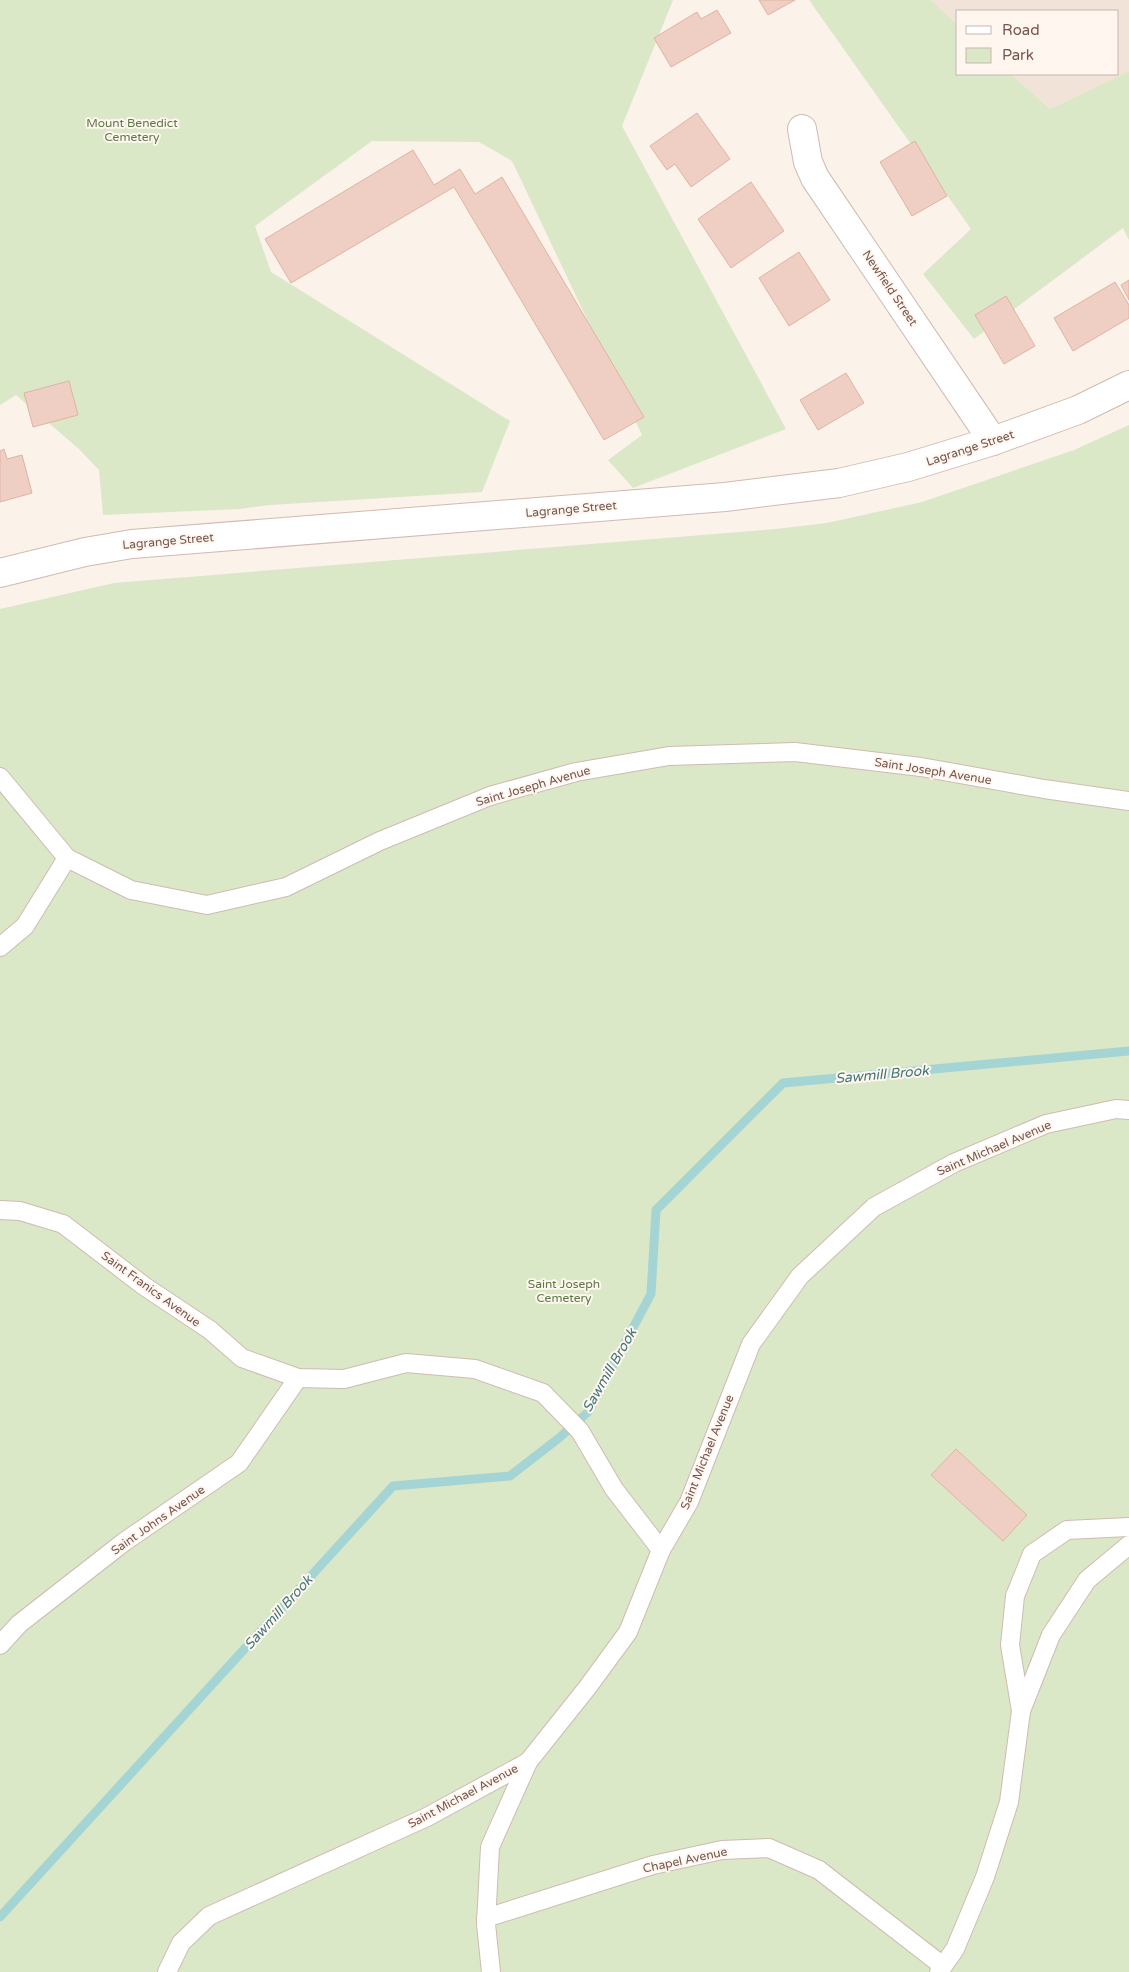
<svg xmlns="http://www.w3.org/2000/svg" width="1129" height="1972" font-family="'Varela Round',sans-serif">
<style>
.residential{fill:#f2e3d8}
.green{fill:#dae8c8}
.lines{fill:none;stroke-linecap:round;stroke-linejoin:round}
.stream{stroke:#a5d4d5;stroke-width:9}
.building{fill:#efcec3;stroke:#e0b3a4}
.service-casing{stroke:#cfbbb2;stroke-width:20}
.minor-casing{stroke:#cfbbb2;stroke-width:30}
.secondary-casing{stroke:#d1bab0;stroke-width:30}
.service{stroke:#fff;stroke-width:18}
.minor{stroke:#fff;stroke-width:28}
.secondary{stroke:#fff;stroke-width:28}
.labels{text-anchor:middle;stroke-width:4;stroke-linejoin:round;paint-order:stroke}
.park-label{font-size:12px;fill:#5d7847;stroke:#fef6ef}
.street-label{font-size:12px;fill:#74564e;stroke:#fef6ef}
.water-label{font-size:14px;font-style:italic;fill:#427678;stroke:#fef6ef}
</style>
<rect width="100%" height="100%" fill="#fbf2e9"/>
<polygon class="residential" points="931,0 1129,0 1129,71 1050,109 1011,74 1118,74 1118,11 958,11 958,25"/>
<g class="green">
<polygon points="0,0 673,0 622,126 786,429 633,488 608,460 642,435 512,161 479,142 372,141 255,226 271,272 510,421 482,492 270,505 239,509 103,515 99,470 79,449 16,395 0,405"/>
<polygon points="809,0 931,0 958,25 958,74 1011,74 1050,109 1129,71 1129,240 1123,228 974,339 923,274 971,229"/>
<polygon points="1129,425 1129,1972 0,1972 0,609 114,583 775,529 827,523 922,502 1074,450"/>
</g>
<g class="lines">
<polyline class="stream" points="0,1917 393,1486 510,1476 559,1438 588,1412 651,1294 656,1210 783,1083 1129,1051"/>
</g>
<g class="building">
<polygon points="759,0 795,0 768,15"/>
<polygon points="717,10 731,33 671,67 654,38 697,12 701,19"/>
<polygon points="697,113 730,159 691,187 675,164 667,170 650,146"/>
<polygon points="915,141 947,196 912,216 880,162"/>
<polygon points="413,150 434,185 460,169 475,194 502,177 644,417 604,440 454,187 291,283 265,239"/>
<polygon points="751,182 784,231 731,268 698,219"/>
<polygon points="799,252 830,300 789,326 759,278"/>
<polygon points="1129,280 1129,300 1121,285"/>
<polygon points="1115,282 1129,305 1129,318 1073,351 1054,318"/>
<polygon points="1006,296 1035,346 1004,364 975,315"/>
<polygon points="846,373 864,403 818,430 800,400"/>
<polygon points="69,381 78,415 33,427 24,393"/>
<polygon points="4,449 7,459 22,455 32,493 0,502 0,451"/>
<polygon points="956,1449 1027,1515 1003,1541 931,1475"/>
</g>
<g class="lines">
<g class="service-casing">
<g id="service">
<polyline points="0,777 67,858 131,890 207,905 286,887 380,841 490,796 576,772 669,756 795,752 921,767 1044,789 1129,801"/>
<polyline points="0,947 25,926 67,858"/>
<polyline points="0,1210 20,1211 63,1224 144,1286 210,1330 242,1358 298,1378 344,1379 406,1363 475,1369 543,1393 580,1431 614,1489 661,1550"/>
<polyline points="0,1645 19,1624 124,1542 239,1463 298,1378"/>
<polyline points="1021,1711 1010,1645 1015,1596 1032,1554 1067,1530 1129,1527"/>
<polyline points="486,1918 653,1865 722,1850 769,1848 819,1870 943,1966"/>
<polyline points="167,1972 181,1943 209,1916 427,1817 528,1762 587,1688 628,1632 661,1550 689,1502 751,1344 800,1276 874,1207 954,1163 1046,1124 1116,1109 1129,1110"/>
<polyline points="491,1972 486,1924 490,1847 528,1762"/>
<polyline points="939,1972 955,1949 985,1877 1009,1802 1021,1711 1051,1635 1087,1580 1129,1545"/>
</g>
</g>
<g class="minor-casing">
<polyline id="minor" points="802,129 808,162 815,178 993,441"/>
</g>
<g class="secondary-casing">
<polyline id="secondary" points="0,573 85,552 132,544 725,497 839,483 908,467 993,441 1078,410 1129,385"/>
</g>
<use href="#service" class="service"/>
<use href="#minor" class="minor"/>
<use href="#secondary" class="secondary"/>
</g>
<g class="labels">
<g class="park-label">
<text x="132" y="127">Mount Benedict<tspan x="132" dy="14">Cemetery</tspan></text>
<text x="564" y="1288">Saint Joseph<tspan x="564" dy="14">Cemetery</tspan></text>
</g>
<g class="street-label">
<text transform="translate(890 288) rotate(56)" y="4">Newfield Street</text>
<text transform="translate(970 448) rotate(-18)" y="4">Lagrange Street</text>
<text transform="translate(571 509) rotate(-5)" y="4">Lagrange Street</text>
<text transform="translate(168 541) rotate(-5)" y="4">Lagrange Street</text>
<text transform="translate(933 771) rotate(9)" y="4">Saint Joseph Avenue</text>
<text transform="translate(533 786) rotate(-16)" y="4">Saint Joseph Avenue</text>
<text transform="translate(994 1148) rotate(-23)" y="4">Saint Michael Avenue</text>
<text transform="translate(151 1289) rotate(36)" y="4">Saint Franics Avenue</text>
<text transform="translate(707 1452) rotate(-68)" y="4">Saint Michael Avenue</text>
<text transform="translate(158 1520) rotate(-35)" y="4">Saint Johns Avenue</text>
<text transform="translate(463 1796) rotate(-28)" y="4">Saint Michael Avenue</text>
<text transform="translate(685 1860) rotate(-12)" y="4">Chapel Avenue</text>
</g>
<g class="water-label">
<text transform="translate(882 1074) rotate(-5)" y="5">Sawmill Brook</text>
<text transform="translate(609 1370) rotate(-60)" y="5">Sawmill Brook</text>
<text transform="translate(278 1612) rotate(-48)" y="5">Sawmill Brook</text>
</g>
</g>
<rect x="956" y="10" width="162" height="65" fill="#fef6ef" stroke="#c7b6af"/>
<rect x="966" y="26" width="25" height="8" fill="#ffffff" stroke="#c7b6af"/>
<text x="1002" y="35" font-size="15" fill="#74564e">Road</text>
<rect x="966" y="48" width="25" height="15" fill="#dae8c8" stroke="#c7b6af"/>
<text x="1002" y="60" font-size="15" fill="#74564e">Park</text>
</svg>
